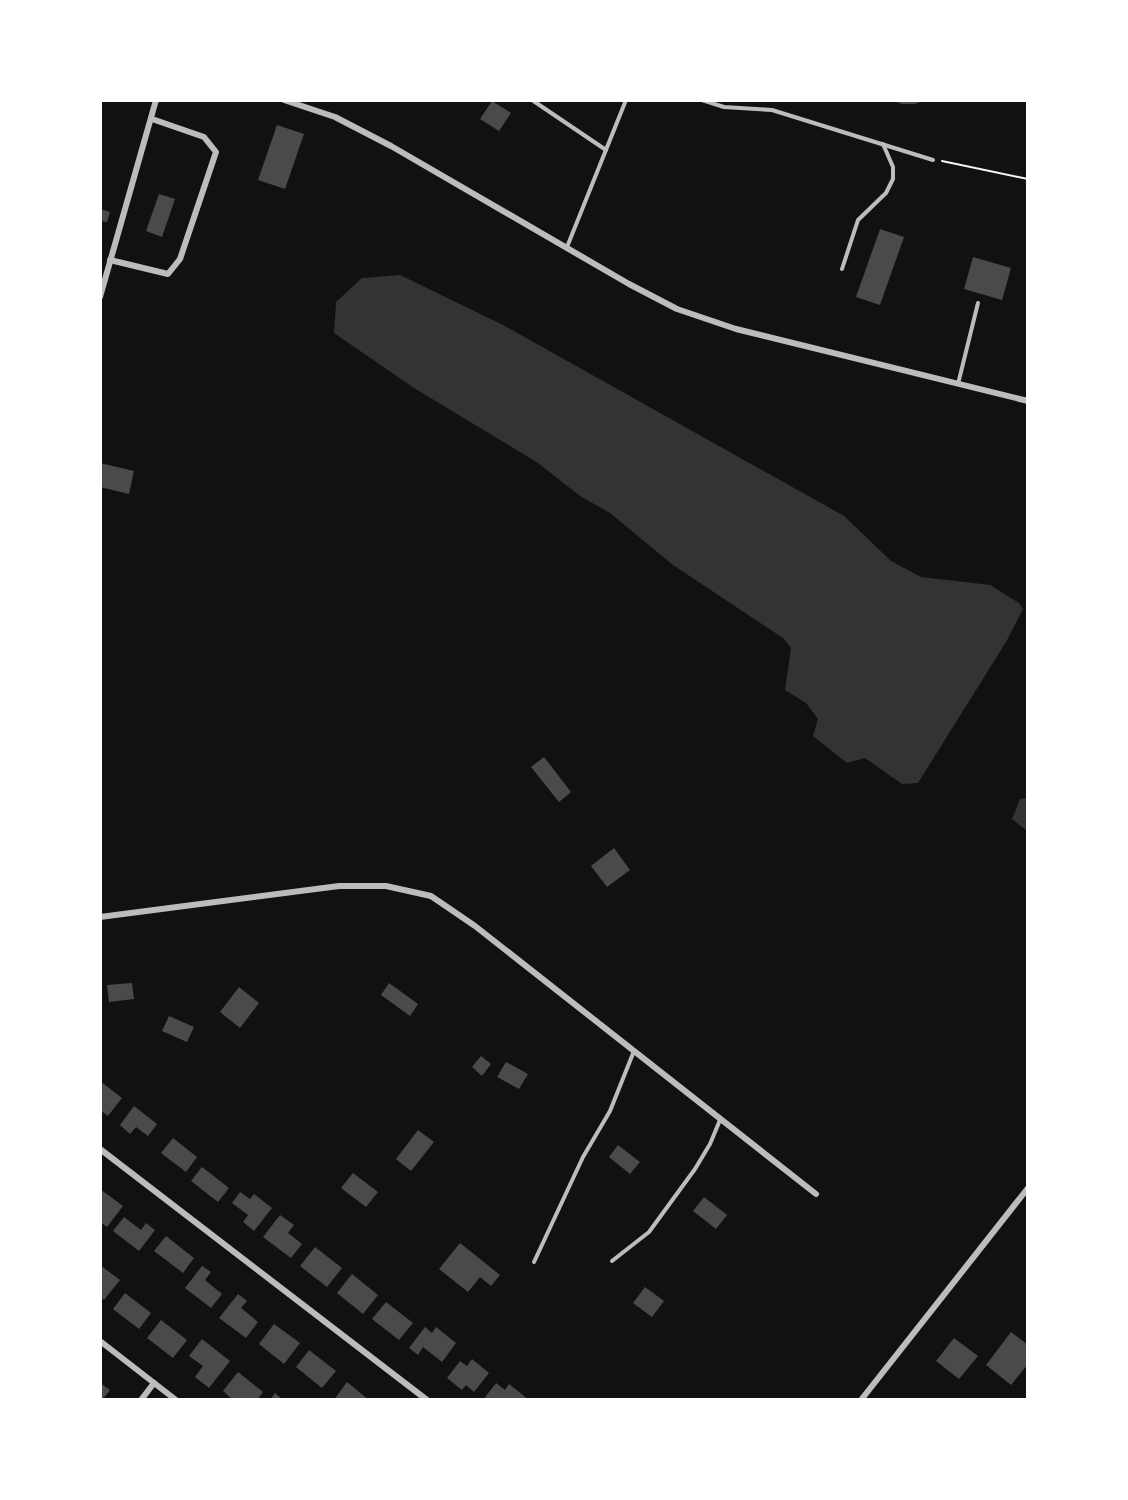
<svg xmlns="http://www.w3.org/2000/svg" width="1128" height="1500" font-family="Jost,sans-serif">
<style>
.water{fill:#333}
.building{fill:#4a4a4a}
.lines{fill:none;stroke-linecap:round;stroke-linejoin:round}
.path{stroke:#f5f5f5;stroke-width:2}
.service{stroke:#bcbcbc;stroke-width:4}
.minor{stroke:#bcbcbc;stroke-width:6}
</style>
<rect width="100%" height="100%" fill="#111"/>
<g class="water">
<polygon points="400,275 503,325 844,516 891,561 921,577 990,585 1019,603 1023,609 1006,642 918,783 902,784 865,758 847,763 813,736 818,719 806,703 785,690 791,648 783,638 673,565 610,513 580,496 538,463 414,388 334,333 336,302 362,278"/>
<polygon points="1027,798 1028,798 1027,831 1012,819 1020,799"/>
</g>
<g class="building">
<polygon points="492,101 511,113 499,131 480,119"/>
<polygon points="893,101 893,100 923,101 915,104 902,104"/>
<polygon points="277,125 304,134 285,189 258,180"/>
<polygon points="159,194 175,199 162,237 146,231"/>
<polygon points="100,209 110,212 107,222 100,221"/>
<polygon points="880,229 904,237 880,305 856,297"/>
<polygon points="973,257 1011,268 1002,300 964,289"/>
<polygon points="100,463 134,471 129,494 100,487"/>
<polygon points="544,757 571,792 559,802 531,767"/>
<polygon points="614,848 630,870 607,887 591,866"/>
<polygon points="132,983 134,999 109,1002 107,985"/>
<polygon points="389,983 418,1004 410,1016 381,995"/>
<polygon points="239,987 259,1003 240,1028 220,1012"/>
<polygon points="169,1016 194,1027 187,1042 162,1031"/>
<polygon points="481,1056 491,1064 482,1076 472,1067"/>
<polygon points="506,1062 528,1074 519,1089 497,1077"/>
<polygon points="100,1081 122,1098 108,1116 100,1110"/>
<polygon points="134,1106 157,1124 148,1136 136,1127 130,1134 120,1125"/>
<polygon points="418,1130 434,1142 411,1171 396,1159"/>
<polygon points="173,1138 197,1157 186,1172 161,1153"/>
<polygon points="618,1145 640,1162 630,1174 609,1157"/>
<polygon points="202,1167 229,1188 218,1202 191,1181"/>
<polygon points="353,1173 378,1192 366,1207 341,1188"/>
<polygon points="100,1189 123,1206 107,1227 100,1222"/>
<polygon points="240,1192 250,1199 254,1194 272,1208 254,1231 243,1222 248,1215 232,1203"/>
<polygon points="704,1197 727,1215 716,1229 693,1211"/>
<polygon points="280,1215 294,1225 288,1233 302,1244 291,1258 263,1237"/>
<polygon points="124,1217 141,1230 146,1223 155,1230 139,1251 113,1231"/>
<polygon points="166,1236 194,1258 183,1273 154,1251"/>
<polygon points="460,1243 500,1275 491,1286 480,1277 468,1292 439,1269"/>
<polygon points="315,1247 342,1268 327,1287 300,1266"/>
<polygon points="100,1265 120,1280 104,1300 100,1297"/>
<polygon points="202,1266 211,1272 205,1280 222,1294 211,1308 185,1288"/>
<polygon points="352,1274 378,1295 363,1314 337,1293"/>
<polygon points="645,1287 664,1301 652,1317 633,1303"/>
<polygon points="125,1293 151,1313 139,1329 113,1309"/>
<polygon points="238,1294 247,1301 241,1308 258,1322 246,1338 219,1318"/>
<polygon points="386,1302 413,1323 399,1340 372,1319"/>
<polygon points="161,1320 187,1340 173,1358 147,1338"/>
<polygon points="274,1324 300,1343 284,1364 259,1344"/>
<polygon points="425,1327 432,1333 436,1327 456,1343 442,1362 423,1347 418,1355 409,1348"/>
<polygon points="1011,1332 1028,1345 1028,1364 1011,1385 986,1365"/>
<polygon points="954,1338 978,1356 959,1379 936,1361"/>
<polygon points="202,1339 230,1361 209,1388 195,1377 203,1366 189,1356"/>
<polygon points="309,1350 336,1371 322,1388 296,1367"/>
<polygon points="472,1359 489,1373 474,1392 466,1385 462,1390 447,1378 460,1361 467,1366"/>
<polygon points="238,1372 263,1392 257,1400 233,1400 223,1391"/>
<polygon points="347,1382 369,1400 334,1400"/>
<polygon points="100,1383 110,1390 102,1400 100,1400"/>
<polygon points="496,1383 505,1390 509,1384 529,1400 483,1400"/>
<polygon points="275,1393 283,1400 270,1400"/>
</g>
<g class="lines">
<polyline class="path" points="942,161 1028,179"/>
<g class="service">
<polyline points="532,100 606,150"/>
<polyline points="702,100 724,107 772,110 933,160"/>
<polyline points="567,247 626,100"/>
<polyline points="842,269 858,220 886,193 893,179 893,167 883,144"/>
<polyline points="958,384 978,303"/>
<polyline points="612,1261 649,1232 695,1169 710,1144 720,1120"/>
<polyline points="534,1262 583,1157 610,1111 634,1051"/>
</g>
<g class="minor">
<polyline points="284,100 335,117 391,146 629,284 677,309 736,329 1028,401"/>
<polyline points="110,260 168,274 180,259 216,152 204,137 152,119"/>
<polyline points="100,297 156,100"/>
<polyline points="100,917 339,886 386,886 431,896 475,926 816,1194"/>
<polyline points="100,1149 427,1400"/>
<polyline points="100,1341 176,1400"/>
<polyline points="141,1400 154,1383"/>
<polyline points="861,1400 1028,1188"/>
</g>
</g>
<rect width="1128" height="1500" fill="none" stroke="#ffffff" stroke-width="204"/>
</svg>
